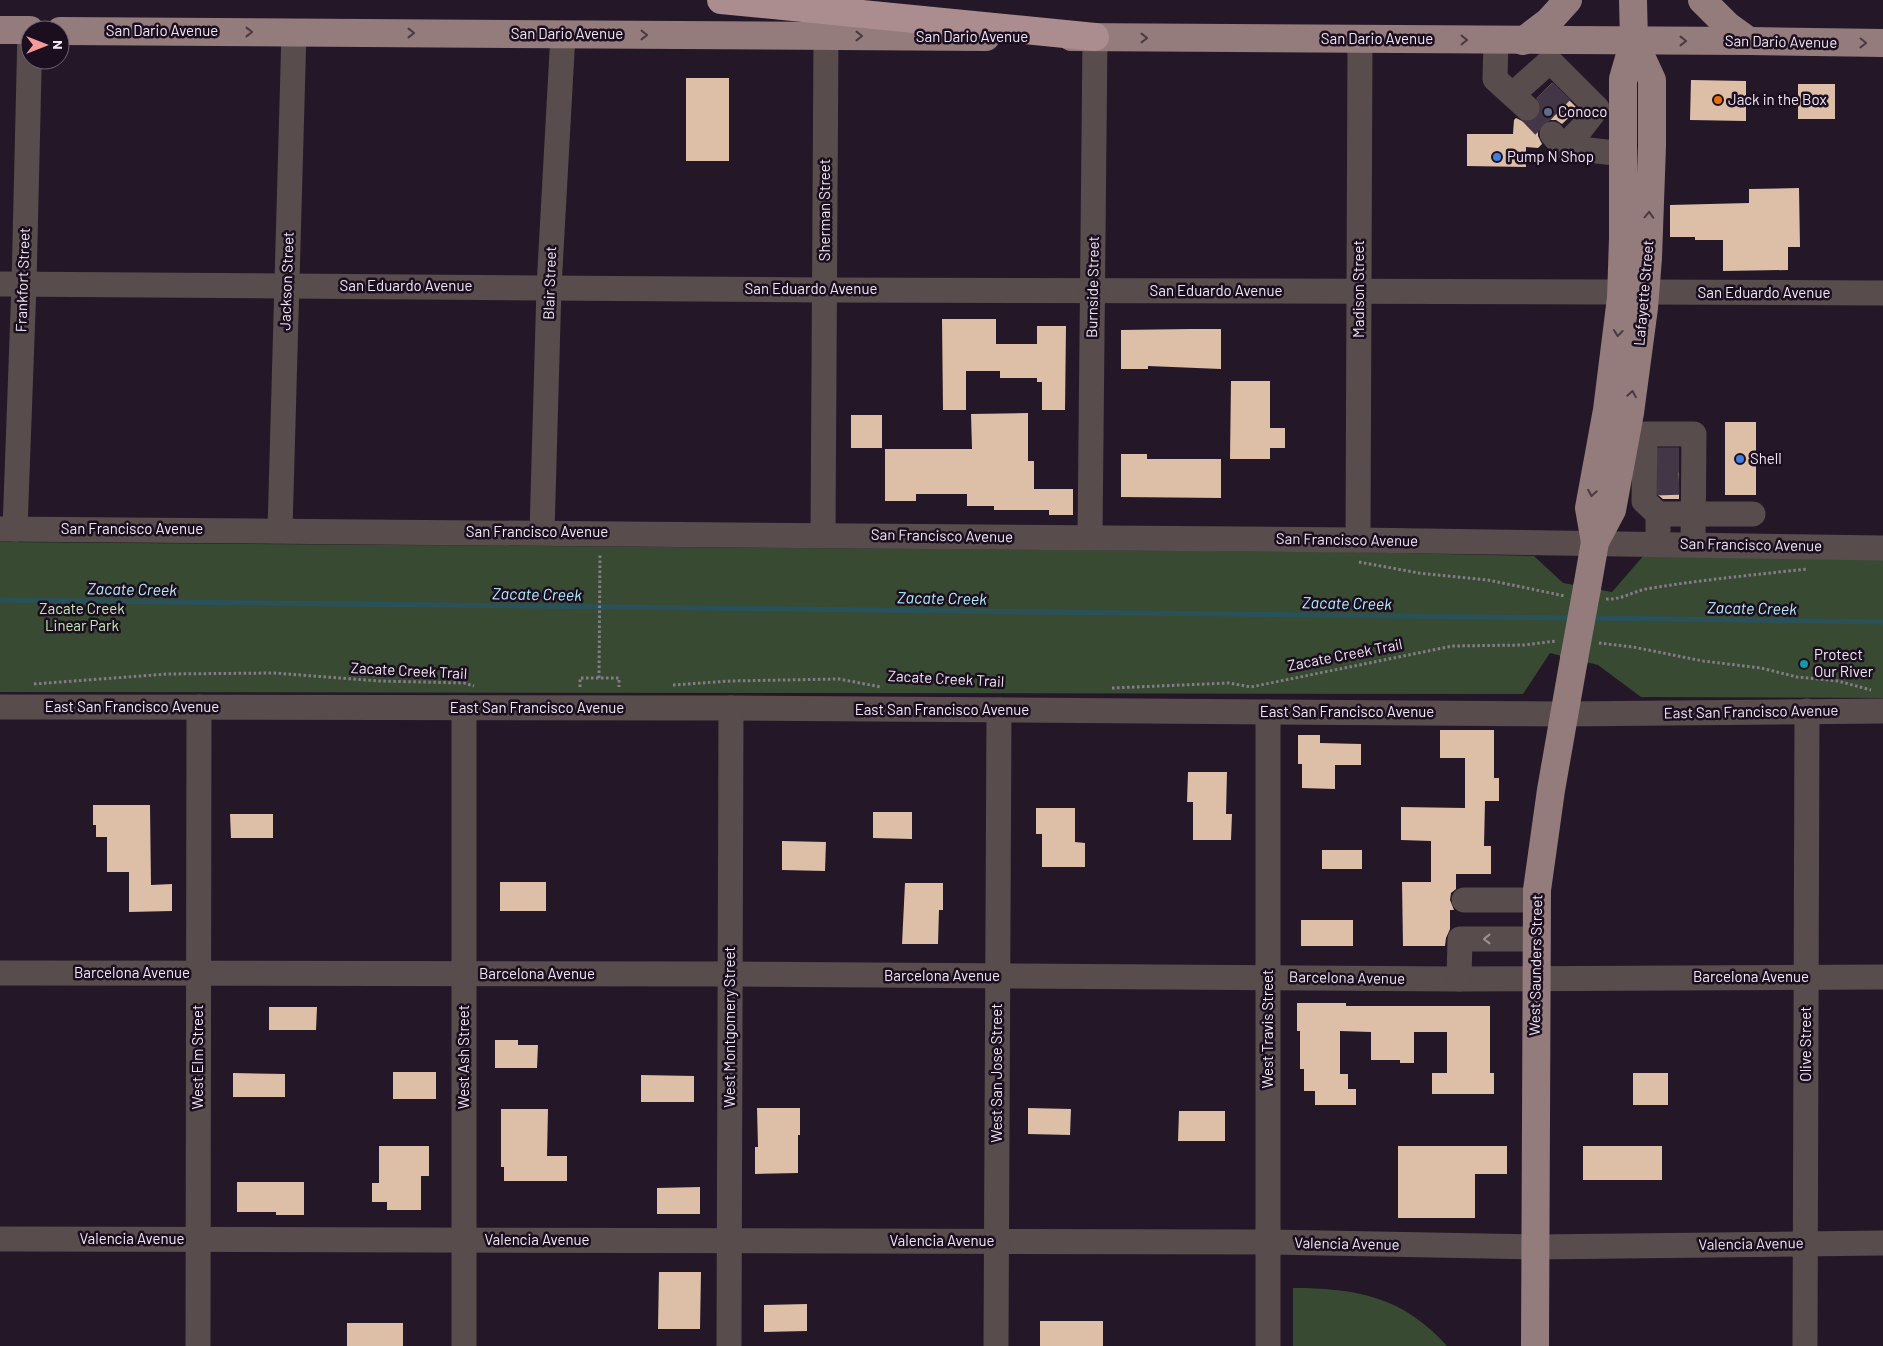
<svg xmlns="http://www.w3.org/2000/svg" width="1883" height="1346" font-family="Barlow,sans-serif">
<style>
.green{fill:#394a33}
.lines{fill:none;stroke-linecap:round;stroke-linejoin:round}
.stream{stroke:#29515a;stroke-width:5}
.building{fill:#ddbea7}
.minor-tunnel{stroke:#433646;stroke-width:25;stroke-dasharray:25 12;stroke-linecap:butt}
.path{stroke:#867b89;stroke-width:3;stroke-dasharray:2.5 2.5;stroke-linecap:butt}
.minor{stroke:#584c4d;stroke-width:25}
.major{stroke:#947b7c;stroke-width:28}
.highway{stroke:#ac8d8f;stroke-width:28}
.major-bridge{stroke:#947b7c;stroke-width:28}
.oneway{stroke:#4b3a44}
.oneway2{stroke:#9c9298}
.food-dot{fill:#e8710a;stroke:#1b0e1f;stroke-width:2}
.service-dot{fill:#5c6f8a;stroke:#1b0e1f;stroke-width:2}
.shop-dot{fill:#3f7fe0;stroke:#1b0e1f;stroke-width:2}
.culture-dot{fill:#0f9aa8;stroke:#1b0e1f;stroke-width:2}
.labels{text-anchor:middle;stroke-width:5;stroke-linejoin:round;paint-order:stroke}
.street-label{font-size:15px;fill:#f0e7f3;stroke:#1b0e1f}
.poi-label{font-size:15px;fill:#f0e7f3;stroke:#1b0e1f;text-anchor:start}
.park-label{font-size:15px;fill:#c5eab8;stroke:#1b0e1f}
.water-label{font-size:16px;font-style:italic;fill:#b5effd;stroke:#1b0e1f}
</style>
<rect width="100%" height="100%" fill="#241728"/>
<g class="green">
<polygon points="0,542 1352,552 1534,556 1563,583 1612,592 1645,554 1883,556 1883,698 1641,697 1598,665 1550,653 1523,694 0,692"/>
<path d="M1293,1288C1357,1288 1403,1297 1447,1346H1293Z"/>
</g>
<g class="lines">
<g class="stream">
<polyline points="0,600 1573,618"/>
<polyline points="1589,618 1883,622"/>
</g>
</g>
<g class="building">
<rect x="686" y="78" width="43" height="83"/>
<polygon points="1691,80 1746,81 1746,121 1690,120"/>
<polygon points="1552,83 1578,109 1562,124 1556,120 1550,120 1542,123 1538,130 1538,136 1542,144 1538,148 1526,147 1526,167 1467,166 1467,134 1513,134 1514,120 1516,118 1524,122 1532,121 1538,117 1541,111 1541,104 1537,98"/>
<rect x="1798" y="84" width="37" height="35"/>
<polygon points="1799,188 1800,247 1788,247 1788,270 1723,271 1723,240 1695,240 1695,237 1670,237 1670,205 1749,203 1749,189"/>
<polygon points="942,319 996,319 996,344 1037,344 1037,326 1066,326 1065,410 1042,410 1042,382 1037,382 1037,378 1000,378 1000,371 966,371 966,410 943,410"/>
<polygon points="1191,329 1221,329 1221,369 1148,366 1148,369 1121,369 1121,330"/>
<polygon points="1231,381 1270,381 1270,428 1285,428 1285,448 1270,448 1270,459 1230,459"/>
<polygon points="1028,413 1028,461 1034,461 1034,489 1073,489 1073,515 1049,515 1049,510 994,510 994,506 967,506 967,494 916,494 916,501 885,501 885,449 972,449 971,414"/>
<rect x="851" y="415" width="31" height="33"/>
<rect x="1725" y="422" width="31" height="73"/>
<polygon points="1659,448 1679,448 1679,499 1663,499 1658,495"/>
<polygon points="1121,454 1147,454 1147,459 1221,459 1221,498 1121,497"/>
<polygon points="1440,730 1494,730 1494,778 1499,778 1499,801 1485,801 1484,846 1491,846 1491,874 1456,874 1456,889 1451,893 1450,900 1454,910 1450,910 1450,929 1446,938 1445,946 1403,946 1402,882 1431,882 1431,841 1401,840 1401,807 1465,808 1465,758 1440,758"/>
<polygon points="1298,735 1320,735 1320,743 1361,744 1361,765 1335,765 1335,789 1302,788 1302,764 1298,764"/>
<polygon points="1188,772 1227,772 1226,814 1232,814 1231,840 1193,840 1193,802 1187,802"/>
<polygon points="93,805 150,805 151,885 172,884 172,911 129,912 129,872 107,872 107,837 96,837 96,825 93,825"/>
<polygon points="1036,808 1075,808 1075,842 1085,843 1085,867 1042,867 1042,834 1036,834"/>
<polygon points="873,812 912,812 912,839 873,838"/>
<polygon points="230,814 273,814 273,838 231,838"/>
<polygon points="782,841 826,842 825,871 782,870"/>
<rect x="1322" y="850" width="40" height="19"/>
<rect x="500" y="882" width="46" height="29"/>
<polygon points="905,883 943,883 943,910 939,910 938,944 902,944"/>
<rect x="1301" y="920" width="52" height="26"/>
<polygon points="1297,1003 1346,1003 1346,1006 1490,1006 1490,1073 1494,1073 1494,1094 1432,1094 1432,1073 1447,1073 1447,1032 1414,1032 1414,1063 1400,1063 1400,1060 1371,1060 1371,1032 1340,1031 1340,1074 1348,1074 1348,1089 1356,1089 1356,1105 1315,1105 1315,1091 1304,1091 1304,1069 1300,1069 1300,1031 1297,1031"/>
<polygon points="269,1007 317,1007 316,1030 269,1030"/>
<polygon points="495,1040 518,1040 518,1045 538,1045 537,1068 495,1068"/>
<rect x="393" y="1072" width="43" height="27"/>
<polygon points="233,1073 285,1074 285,1097 233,1097"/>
<rect x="1633" y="1073" width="35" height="32"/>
<polygon points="641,1075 694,1076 694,1102 641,1102"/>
<polygon points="757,1108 800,1108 800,1135 798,1135 798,1173 755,1174 755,1147 758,1147"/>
<polygon points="1028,1108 1071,1109 1070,1135 1028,1134"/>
<polygon points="501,1109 548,1109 547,1156 567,1156 567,1181 504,1181 504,1167 501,1167"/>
<polygon points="1179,1111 1225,1111 1225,1141 1178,1141"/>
<polygon points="379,1146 429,1146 429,1176 421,1176 421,1210 387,1210 387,1202 372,1202 372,1183 379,1183"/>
<polygon points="1398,1146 1507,1146 1507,1174 1475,1174 1475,1218 1398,1218"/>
<rect x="1583" y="1146" width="79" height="34"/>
<polygon points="237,1182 304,1182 304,1215 276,1215 276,1212 237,1212"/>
<polygon points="700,1187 700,1214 657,1214 657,1188"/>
<polygon points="659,1272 701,1272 700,1329 658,1329"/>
<polygon points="807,1304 807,1331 764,1332 764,1305"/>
<rect x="1040" y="1321" width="63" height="25"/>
<rect x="347" y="1323" width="56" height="23"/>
</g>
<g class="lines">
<g class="minor-tunnel">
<polyline points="1544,91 1570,117"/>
<polyline points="1527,108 1552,134"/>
<polyline points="1654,460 1684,460"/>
<polyline points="1654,483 1684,482"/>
</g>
<g class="path">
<polyline points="1359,562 1419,573 1488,580 1565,596"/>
<path d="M1606,599C1621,600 1632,592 1646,589C1699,580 1753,575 1807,569"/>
<polyline points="1599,643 1633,647 1703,661 1761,668 1797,677 1838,681 1871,690"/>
<polyline points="599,678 600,554"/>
<polyline points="34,684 167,674 274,673 379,681 464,683 474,686"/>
<polyline points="673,685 730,681 839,679 881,687"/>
<polyline points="580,687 580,678 619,678 619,687"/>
<polyline points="1112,688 1229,683 1251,687 1452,646 1524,645 1556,641"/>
</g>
<g class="minor">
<polyline points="1496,40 1495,79 1527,108"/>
<polyline points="1513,94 1550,61 1597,108 1581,129 1563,147 1552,134"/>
<polyline points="1563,147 1623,154"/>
<polyline points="0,284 825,290 1621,292"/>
<polyline points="1645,292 1883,293"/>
<polyline points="1658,514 1753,514"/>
<polyline points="0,529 1358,540 1883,548"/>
<polyline points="15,529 24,284 30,30"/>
<polyline points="280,530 294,32"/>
<polyline points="542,532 549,287 563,34"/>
<polyline points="823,534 826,36"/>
<polyline points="1090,537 1095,37"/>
<polyline points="1358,540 1360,39"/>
<polyline points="1658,543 1658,514 1644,501 1645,434 1694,434 1693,544"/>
<polyline points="0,707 731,708 1564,714 1883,711"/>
<polyline points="1268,712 1268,1346"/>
<polyline points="1464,900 1537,900"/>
<polyline points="0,973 731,974 1459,979 1883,977"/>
<polyline points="1459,979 1460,939 1536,939"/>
<polyline points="0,1239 1268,1242 1535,1247 1883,1243"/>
<polyline points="198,1346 199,707"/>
<polyline points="464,1346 464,708"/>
<polyline points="729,1346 731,708"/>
<polyline points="996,1346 999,710"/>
<polyline points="1805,1346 1807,711"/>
</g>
<g class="major">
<polyline points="1702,0 1727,25 1749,41"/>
<polyline points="0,30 30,30"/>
<polyline points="60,31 986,37"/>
<polyline points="1071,37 1749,41 1883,43"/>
<polyline points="1523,41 1549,21 1568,0"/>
<polyline points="1595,542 1589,508 1607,410 1621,298 1623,238 1623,79 1634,41 1633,0"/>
<polyline points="1587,588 1595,542 1612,510 1630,413 1644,308 1648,258 1652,146 1652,80 1634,41"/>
<polyline points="1535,1346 1537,890 1551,790 1574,659"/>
</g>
<polyline class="highway" points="721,0 1095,37"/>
<polyline class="major-bridge" points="1574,659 1587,588"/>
</g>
<defs><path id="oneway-chevron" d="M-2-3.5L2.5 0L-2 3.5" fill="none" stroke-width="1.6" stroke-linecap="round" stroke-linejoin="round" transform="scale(1.25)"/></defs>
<g class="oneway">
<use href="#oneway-chevron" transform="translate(249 32)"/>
<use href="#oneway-chevron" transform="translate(411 33)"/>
<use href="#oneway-chevron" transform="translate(644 35)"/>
<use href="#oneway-chevron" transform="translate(859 36)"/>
<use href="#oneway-chevron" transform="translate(1144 38)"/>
<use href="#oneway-chevron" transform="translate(1464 40)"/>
<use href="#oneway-chevron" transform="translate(1683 41)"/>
<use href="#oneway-chevron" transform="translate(1863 43) rotate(1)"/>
<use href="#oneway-chevron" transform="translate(1649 215) rotate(-88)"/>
<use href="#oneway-chevron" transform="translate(1618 333) rotate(96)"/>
<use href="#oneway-chevron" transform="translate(1632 394) rotate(-81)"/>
<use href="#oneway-chevron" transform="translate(1592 493) rotate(100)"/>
</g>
<use class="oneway2" href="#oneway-chevron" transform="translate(1487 939) rotate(180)"/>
<circle class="food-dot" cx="1718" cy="100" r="5"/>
<circle class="service-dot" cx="1548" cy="112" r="5"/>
<g class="shop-dot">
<circle cx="1497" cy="157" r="5"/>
<circle cx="1740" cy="459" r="5"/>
</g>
<circle class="culture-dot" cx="1804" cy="664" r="5"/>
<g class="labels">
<g class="street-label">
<text x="162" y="36">San Dario Avenue</text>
<text x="567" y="39">San Dario Avenue</text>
<text x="972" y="42">San Dario Avenue</text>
<text x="1377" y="44">San Dario Avenue</text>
<text transform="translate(1781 42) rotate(1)" y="5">San Dario Avenue</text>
<text transform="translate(825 210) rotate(-90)" y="5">Sherman Street</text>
<text transform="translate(23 280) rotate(-88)" y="5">Frankfort Street</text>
<text transform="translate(287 281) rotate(-88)" y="5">Jackson Street</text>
<text transform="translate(550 283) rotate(-88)" y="5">Blair Street</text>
<text x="406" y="291">San Eduardo Avenue</text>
<text transform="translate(1093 287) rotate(-89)" y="5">Burnside Street</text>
<text x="811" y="294">San Eduardo Avenue</text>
<text transform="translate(1359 289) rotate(-90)" y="5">Madison Street</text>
<text x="1216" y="296">San Eduardo Avenue</text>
<text transform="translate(1644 293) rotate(-85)" y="5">Lafayette Street</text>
<text x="1764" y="298">San Eduardo Avenue</text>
<text x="132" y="534">San Francisco Avenue</text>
<text x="537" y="537">San Francisco Avenue</text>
<text transform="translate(942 536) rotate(1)" y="5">San Francisco Avenue</text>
<text transform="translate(1347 540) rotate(1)" y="5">San Francisco Avenue</text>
<text transform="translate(1751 545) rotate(1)" y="5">San Francisco Avenue</text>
<text transform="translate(1345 655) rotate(-11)" y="5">Zacate Creek Trail</text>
<text transform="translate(409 671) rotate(3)" y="5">Zacate Creek Trail</text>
<text transform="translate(946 679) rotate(3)" y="5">Zacate Creek Trail</text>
<text x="132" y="712">East San Francisco Avenue</text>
<text x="537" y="713">East San Francisco Avenue</text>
<text x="942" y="715">East San Francisco Avenue</text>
<text x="1347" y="717">East San Francisco Avenue</text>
<text transform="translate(1751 712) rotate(-1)" y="5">East San Francisco Avenue</text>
<text transform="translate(1536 965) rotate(-89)" y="5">West Saunders Street</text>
<text x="132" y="978">Barcelona Avenue</text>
<text x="537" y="979">Barcelona Avenue</text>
<text x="942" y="981">Barcelona Avenue</text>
<text x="1751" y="982">Barcelona Avenue</text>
<text transform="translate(1347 978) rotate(1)" y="5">Barcelona Avenue</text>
<text transform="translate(730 1027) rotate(-90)" y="5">West Montgomery Street</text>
<text transform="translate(1268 1029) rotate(-90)" y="5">West Travis Street</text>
<text transform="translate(1806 1044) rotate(-90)" y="5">Olive Street</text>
<text transform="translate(198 1057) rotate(-90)" y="5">West Elm Street</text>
<text transform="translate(464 1057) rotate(-90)" y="5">West Ash Street</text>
<text transform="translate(997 1073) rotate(-90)" y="5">West San Jose Street</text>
<text x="132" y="1244">Valencia Avenue</text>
<text x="537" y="1245">Valencia Avenue</text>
<text x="942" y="1246">Valencia Avenue</text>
<text transform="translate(1347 1244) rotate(1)" y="5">Valencia Avenue</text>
<text transform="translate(1751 1244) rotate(-1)" y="5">Valencia Avenue</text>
</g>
<g class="poi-label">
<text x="1728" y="105">Jack in the Box</text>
<text x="1558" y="117">Conoco</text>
<text x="1507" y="162">Pump N Shop</text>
<text x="1750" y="464">Shell</text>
<text x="1814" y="660">Protect<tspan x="1814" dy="17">Our River</tspan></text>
</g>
<g class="park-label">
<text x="82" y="614">Zacate Creek<tspan x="82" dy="17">Linear Park</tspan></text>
</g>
<g class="water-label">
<text transform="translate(132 589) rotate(1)" y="6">Zacate Creek</text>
<text transform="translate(537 594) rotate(1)" y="6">Zacate Creek</text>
<text transform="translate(942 598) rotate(1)" y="6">Zacate Creek</text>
<text transform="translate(1347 603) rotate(1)" y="6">Zacate Creek</text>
<text transform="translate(1752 608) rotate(1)" y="6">Zacate Creek</text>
</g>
</g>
<g transform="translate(45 45) rotate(90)"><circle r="24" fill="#1b0e1f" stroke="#706574"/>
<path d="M0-4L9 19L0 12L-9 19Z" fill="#f59b98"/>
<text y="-8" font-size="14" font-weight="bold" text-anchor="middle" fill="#f0e7f3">N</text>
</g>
</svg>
